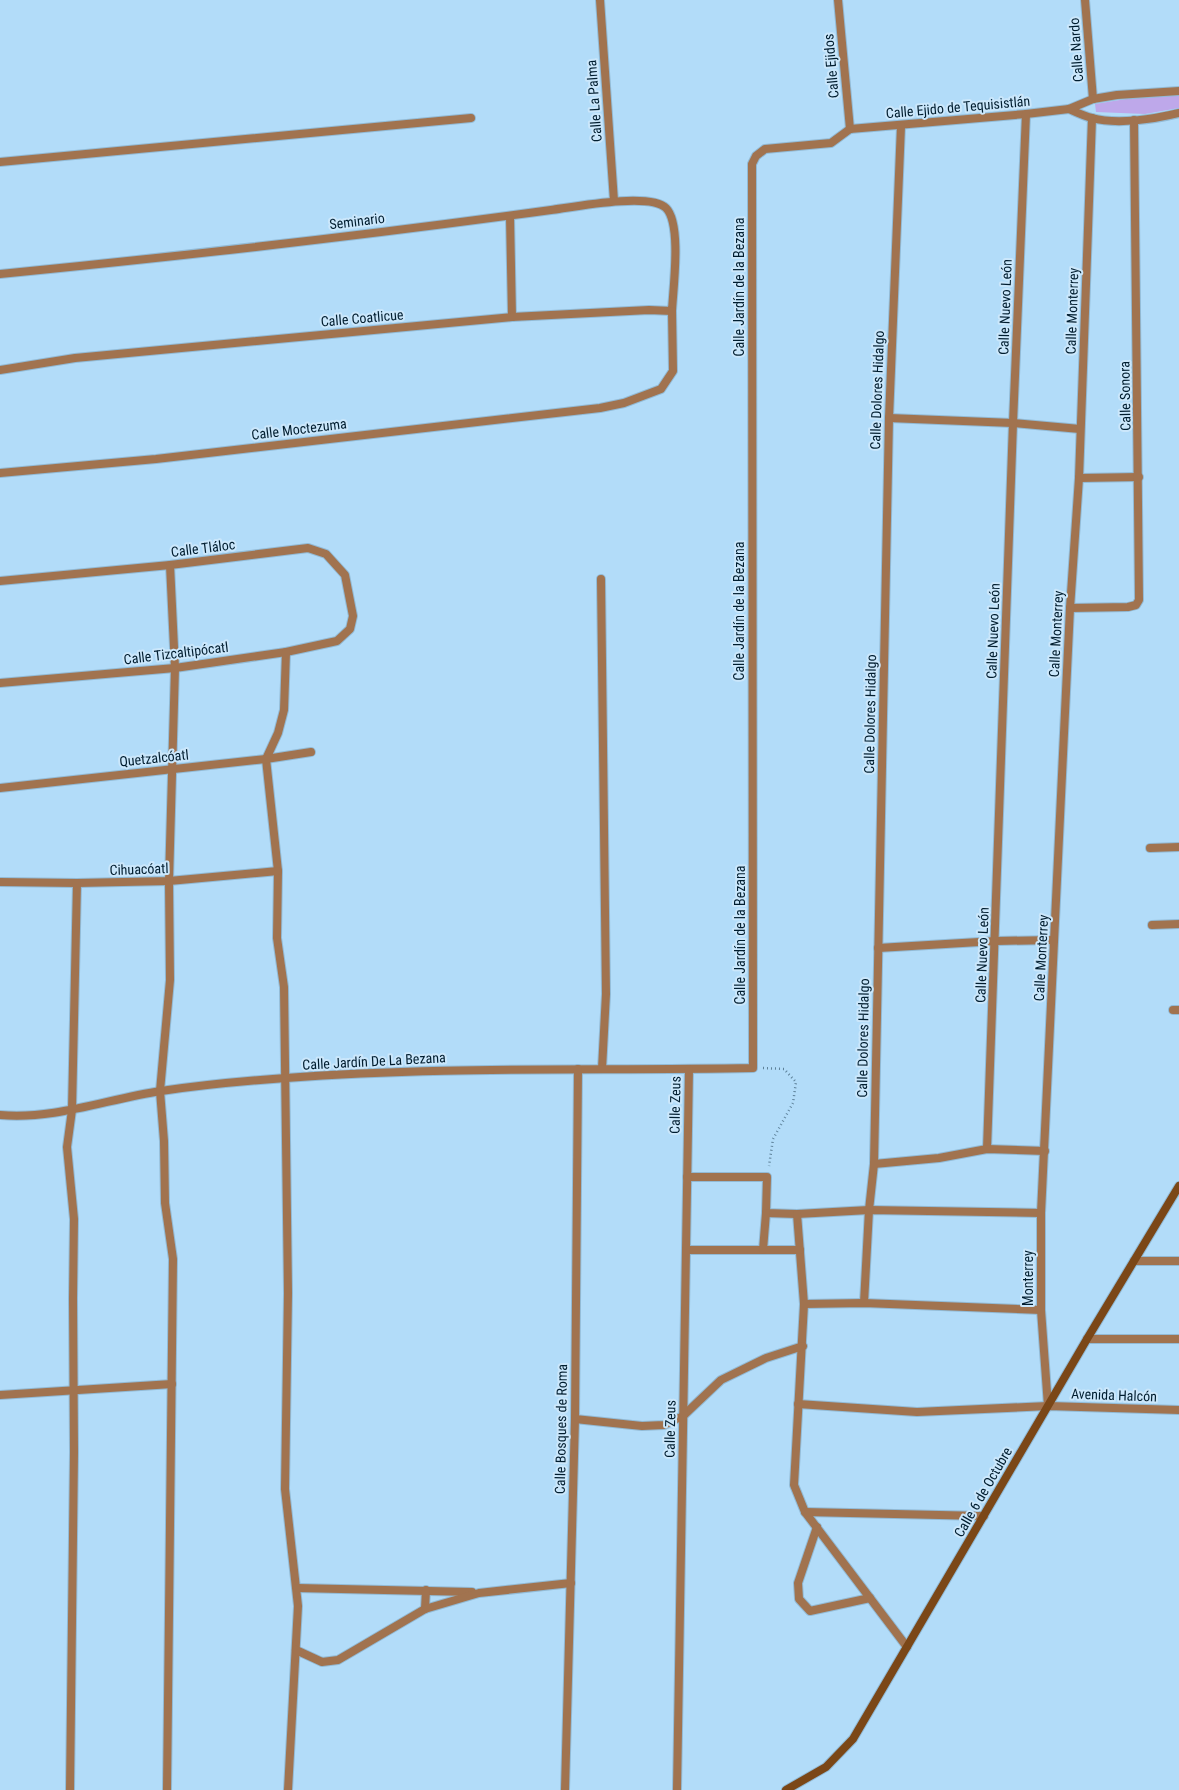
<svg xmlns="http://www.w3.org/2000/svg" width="1179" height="1790" font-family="'Roboto Condensed',sans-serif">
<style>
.green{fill:#bea8ea}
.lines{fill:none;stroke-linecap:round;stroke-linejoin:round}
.street-casing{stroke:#92bad5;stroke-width:10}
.secondary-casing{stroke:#92bad5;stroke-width:10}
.path{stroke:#5d8199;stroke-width:2.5;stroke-dasharray:1 3;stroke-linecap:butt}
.street{stroke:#a1734f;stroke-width:8}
.secondary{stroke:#7b4717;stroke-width:8}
.labels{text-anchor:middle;stroke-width:4;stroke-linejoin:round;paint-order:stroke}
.street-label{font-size:14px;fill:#001d2f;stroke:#cbe7fb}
</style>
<rect width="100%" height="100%" fill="#b2dcf9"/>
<polygon class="green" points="1179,95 1179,108 1145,114 1096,112 1095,104 1126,99"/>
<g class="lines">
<g class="street-casing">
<g id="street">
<polyline points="600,0 614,201"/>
<polyline points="838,0 850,129"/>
<polyline points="1085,0 1093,99"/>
<path d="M1069,109C1076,112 1084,116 1092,118C1117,125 1155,119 1179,113"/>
<polyline points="850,129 1026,114 1069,109 1093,99 1117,95 1179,91"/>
<polyline points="0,162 471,118"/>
<polyline points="510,216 512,317"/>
<path d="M0,274C184,256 368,235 551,210C573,207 650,192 666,208C682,224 673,289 672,311L649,310L512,317L75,358L0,370"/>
<polyline points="889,418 1013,423 1080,429"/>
<polyline points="0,473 156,459 600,408 624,403 661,389 673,371 672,311"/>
<polyline points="1079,478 1139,477"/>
<polyline points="601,579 606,994 602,1069"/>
<polyline points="0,581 170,565 308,548 326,554 345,575 353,616 350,629 337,641 286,652 175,668 0,683"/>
<polyline points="1070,608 1128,607 1136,605 1139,600 1134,120"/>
<polyline points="286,652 284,710 278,733 266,759 278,871 277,938 284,987 288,1293 285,1489 298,1606 288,1790"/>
<polyline points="0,788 266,759 311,752"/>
<polyline points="1150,848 1179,847"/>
<polyline points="0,882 77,883 169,881 278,871"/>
<polyline points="1152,925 1179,924"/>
<polyline points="878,948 996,941 1054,940"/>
<polyline points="1173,1010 1179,1010"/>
<path d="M0,1115C55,1120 107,1099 161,1091C202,1085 244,1081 286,1078C441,1066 597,1071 753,1068L752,164L756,156L765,149L831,143L850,129"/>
<polyline points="987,1149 1013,423 1026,114"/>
<polyline points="874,1164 939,1158 987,1149 1045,1151"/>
<polyline points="687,1177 767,1177 766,1213 797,1214 869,1210 1041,1213"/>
<polyline points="797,1214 804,1304 794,1485 805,1512 907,1647"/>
<polyline points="686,1250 800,1250"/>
<polyline points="763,1250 766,1213"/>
<polyline points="1134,1261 1179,1261"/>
<polyline points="864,1303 869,1210 874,1164 889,418 901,126"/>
<polyline points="804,1304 864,1303 1041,1310"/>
<polyline points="1087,1339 1179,1339"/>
<polyline points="0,1395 172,1384"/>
<polyline points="798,1404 917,1412 1048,1406 1179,1410"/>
<polyline points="1048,1406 1041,1310 1041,1213 1070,608 1079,478 1092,118"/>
<polyline points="575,1419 642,1426 664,1425 683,1416 721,1380 766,1358 803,1346"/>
<polyline points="805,1512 984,1516"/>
<polyline points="817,1527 798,1583 799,1599 810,1611 870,1598"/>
<polyline points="297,1588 472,1592"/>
<polyline points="425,1609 426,1590"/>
<polyline points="296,1650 322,1662 338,1660 425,1609 479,1593 571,1583"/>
<polyline points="70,1790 74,1452 73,1299 74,1219 67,1147 72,1110 77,883"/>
<polyline points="167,1790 173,1259 165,1203 164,1141 160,1091 170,980 169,881 175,668 170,565"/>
<polyline points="565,1790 575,1419 578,1069"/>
<polyline points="677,1790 689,1069"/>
</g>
</g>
<g class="secondary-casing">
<polyline id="secondary" points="786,1790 826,1767 853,1739 1087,1339 1179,1186"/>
</g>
<polyline class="path" points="763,1068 784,1069 796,1082 793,1103 773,1139 769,1166"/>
<use href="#street" class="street"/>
<use href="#secondary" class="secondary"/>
</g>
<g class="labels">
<g class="street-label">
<text transform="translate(1076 50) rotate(-94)" y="5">Calle Nardo</text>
<text transform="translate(831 66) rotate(-95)" y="5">Calle Ejidos</text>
<text transform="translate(594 101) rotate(-94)" y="5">Calle La Palma</text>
<text transform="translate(958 107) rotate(-5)" y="5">Calle Ejido de Tequisistlán</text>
<text transform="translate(357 221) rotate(-7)" y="5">Seminario</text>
<text transform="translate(739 287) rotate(-90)" y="5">Calle Jardín de la Bezana</text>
<text transform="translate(1005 307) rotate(-88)" y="5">Calle Nuevo León</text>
<text transform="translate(1072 311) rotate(-88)" y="5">Calle Monterrey</text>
<text transform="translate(362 318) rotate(-5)" y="5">Calle Coatlicue</text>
<text transform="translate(877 390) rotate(-88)" y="5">Calle Dolores Hidalgo</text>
<text transform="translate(1125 396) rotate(-91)" y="5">Calle Sonora</text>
<text transform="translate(299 429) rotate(-7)" y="5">Calle Moctezuma</text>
<text transform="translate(203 548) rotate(-7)" y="5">Calle Tláloc</text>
<text transform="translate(739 611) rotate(-90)" y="5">Calle Jardín de la Bezana</text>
<text transform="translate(993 631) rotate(-88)" y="5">Calle Nuevo León</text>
<text transform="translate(1056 634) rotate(-87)" y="5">Calle Monterrey</text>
<text transform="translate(176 653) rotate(-7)" y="5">Calle Tizcaltipócatl</text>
<text transform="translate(870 714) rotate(-89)" y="5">Calle Dolores Hidalgo</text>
<text transform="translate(154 758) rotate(-6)" y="5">Quetzalcóatl</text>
<text transform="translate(139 869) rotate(-2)" y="5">Cihuacóatl</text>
<text transform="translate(740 935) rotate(-90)" y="5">Calle Jardín de la Bezana</text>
<text transform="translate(982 955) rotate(-88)" y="5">Calle Nuevo León</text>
<text transform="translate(1041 958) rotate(-87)" y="5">Calle Monterrey</text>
<text transform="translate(863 1038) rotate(-89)" y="5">Calle Dolores Hidalgo</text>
<text transform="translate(374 1061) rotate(-3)" y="5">Calle Jardín De La Bezana</text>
<text transform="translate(675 1105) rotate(-89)" y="5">Calle Zeus</text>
<text transform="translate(1028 1278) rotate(-90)" y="5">Monterrey</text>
<text transform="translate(1114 1395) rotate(2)" y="5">Avenida Halcón</text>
<text transform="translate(561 1429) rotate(-89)" y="5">Calle Bosques de Roma</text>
<text transform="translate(670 1429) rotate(-89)" y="5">Calle Zeus</text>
<text transform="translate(983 1492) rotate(-60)" y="5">Calle 6 de Octubre</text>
</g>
</g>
</svg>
